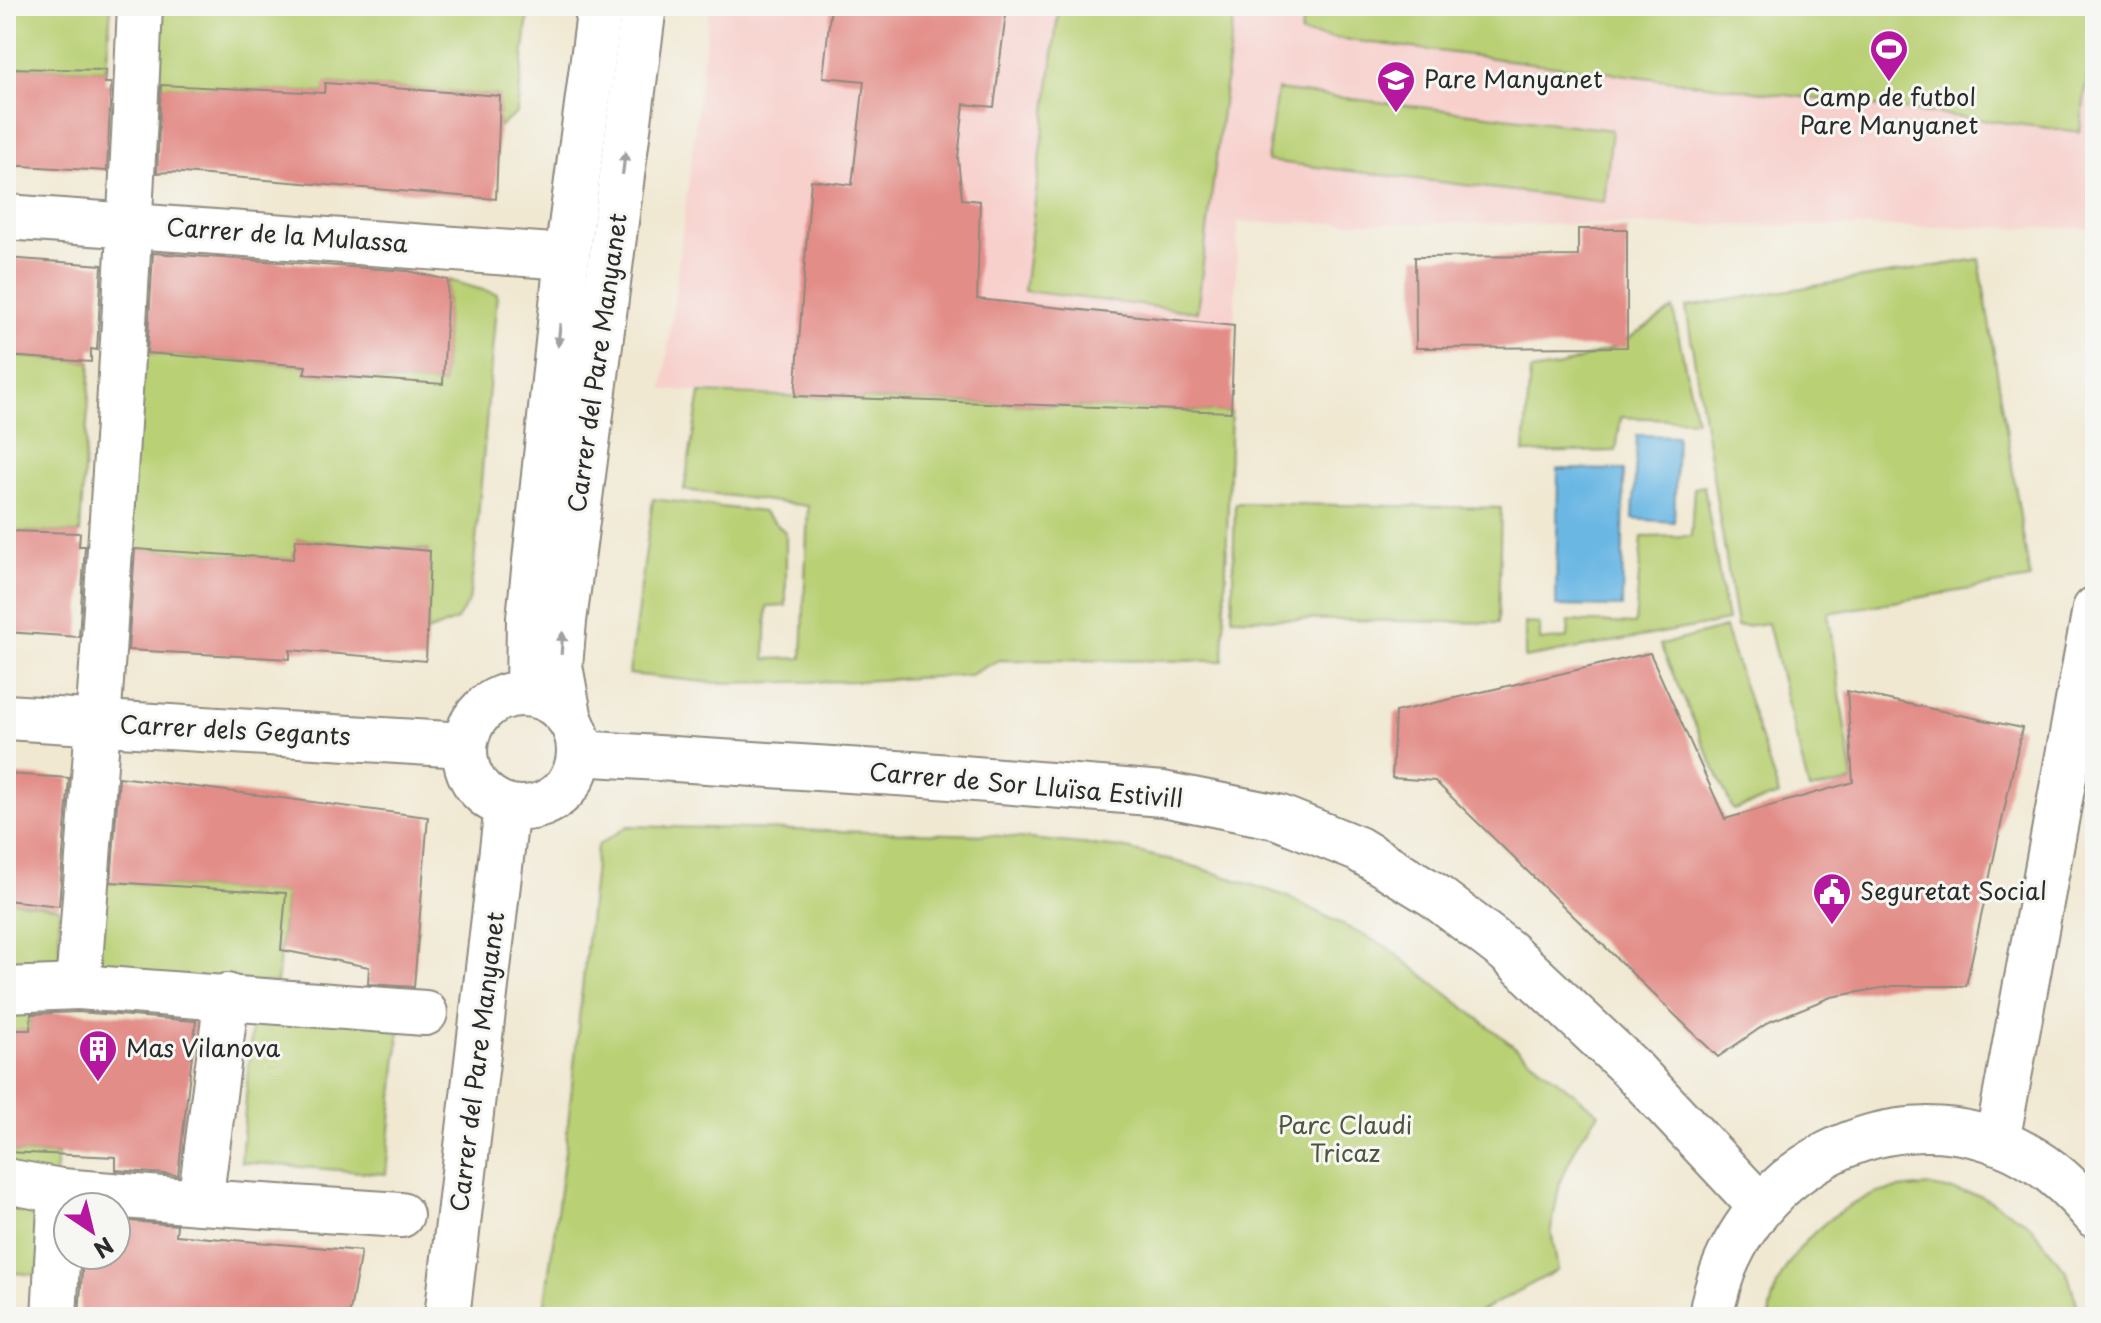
<svg xmlns="http://www.w3.org/2000/svg" width="2101" height="1323" font-family="'Playpen Sans',sans-serif">
<style>
.built{fill:#f7d0cc}
.green{fill:#b9d075;stroke:#727e50;stroke-width:2}
.water{fill:#6ab7e4;stroke:#4a7188;stroke-width:2}
.building{fill:#e38d88}
.lines{fill:none;stroke-linecap:round;stroke-linejoin:round}
.pedestrian-casing{stroke:#8e8a7e;stroke-width:48}
.minor-casing{stroke:#8e8a7e;stroke-width:48}
.pedestrian{stroke:#fff;stroke-width:44}
.minor{stroke:#fff;stroke-width:44}
.oneway{fill:#a0a0a0}
.labels{text-anchor:middle;stroke-width:6;stroke-linejoin:round;paint-order:stroke}
.poi-label{font-size:24px;fill:#2b2b2b;stroke:#f6f6f2;text-anchor:start}
.street-label{font-size:24px;fill:#2b2b2b;stroke:#f6f6f2}
.park-label{font-size:24px;fill:#4e543e;stroke:#f6f6f2}
</style>
<rect width="100%" height="100%" fill="#f6f6f2"/>
<filter id="ink" filterUnits="userSpaceOnUse"><feTurbulence type="fractalNoise" baseFrequency=".0125" numOctaves="2"/><feDisplacementMap in="SourceGraphic" scale="16" xChannelSelector="R" yChannelSelector="G"/><feConvolveMatrix kernelMatrix="1 2 1 2 8 2 1 2 1" color-interpolation-filters="sRGB"/></filter>
<filter id="wash" filterUnits="userSpaceOnUse"><feTurbulence type="fractalNoise" baseFrequency=".006" numOctaves="4" result="noise"/><feDisplacementMap in="SourceGraphic" scale="32" xChannelSelector="R" yChannelSelector="G"/><feGaussianBlur stdDeviation="1.8" result="paint"/><feColorMatrix in="noise" values="0 0 0 0 0 0 0 0 0 0 0 0 0 0 0 0 0 1.4 0 .05"/><feComposite in="paint" operator="in"/></filter>
<g filter="url(#wash)">
<rect width="100%" height="100%" fill="#f0e8d1"/>
<polygon class="built" points="710,6 2095,6 2095,228 1238,222 1231,412 663,390"/>
<g class="green">
<polygon points="6,6 111,6 106,70 6,68"/>
<polygon points="154,6 529,6 517,113 499,127 499,96 326,83 324,93 148,85"/>
<polygon points="1059,6 1235,6 1197,312 1024,291"/>
<polygon points="1305,6 2095,6 2095,19 2080,132 1301,34"/>
<polygon points="1277,90 1612,130 1604,202 1267,161"/>
<polygon points="1979,259 2030,579 1828,613 1853,782 1809,790 1768,623 1737,627 1686,307"/>
<polygon points="448,280 497,294 474,565 469,601 457,620 427,632 429,550 297,539 293,559 118,548 131,352 306,366 305,374 443,384"/>
<polygon points="1673,309 1696,420 1621,417 1616,451 1524,453 1530,371 1561,366 1615,347"/>
<polygon points="6,356 91,362 80,533 6,531"/>
<polygon points="700,393 1231,412 1223,661 999,660 970,675 859,681 715,683 629,674 653,499 763,512 784,531 786,534 786,606 767,607 765,659 802,658 808,506 684,490"/>
<polygon points="1704,486 1727,621 1525,658 1525,623 1540,624 1540,641 1568,638 1569,621 1635,624 1642,537 1691,536 1694,488"/>
<polygon points="1235,503 1501,508 1498,623 1232,618"/>
<polygon points="1725,628 1779,795 1733,810 1660,645"/>
<polygon points="628,826 990,835 1122,848 1190,865 1286,896 1387,947 1599,1113 1578,1142 1560,1182 1551,1230 1558,1270 1470,1317 543,1317 565,1152 597,846"/>
<polygon points="96,881 286,893 277,983 96,973"/>
<polygon points="6,900 59,908 60,997 32,998 30,1030 14,1031 6,1088"/>
<polygon points="253,1009 400,1022 386,1174 241,1162"/>
<polygon points="6,1152 58,1155 38,1275 6,1272"/>
<path d="M1931,1186L1982,1196L2028,1223L2067,1272L2081,1317H1769C1776,1261 1823,1214 1875,1194C1891,1188 1913,1188 1931,1186Z"/>
</g>
<g class="water">
<polygon points="1637,435 1677,436 1674,522 1633,519"/>
<polygon points="1558,469 1624,470 1622,607 1556,606"/>
</g>
<g id="blocks">
<g class="building">
<polygon points="831,6 1007,6 994,107 964,104 958,158 962,199 980,201 977,299 1234,326 1231,412 795,396 811,180 852,185 864,81 823,77"/>
<polygon points="6,68 106,70 105,83 111,83 107,171 6,165"/>
<polygon points="325,83 500,96 496,199 171,172 157,173 161,85 324,93"/>
<polygon points="1578,229 1627,229 1627,347 1416,348 1415,257 1578,256"/>
<polygon points="153,253 408,271 448,280 443,384 304,374 306,366 147,353"/>
<polygon points="6,258 102,265 97,350 91,349 91,362 6,356"/>
<polygon points="6,531 80,533 79,546 85,546 79,637 6,632"/>
<polygon points="296,539 430,551 426,661 290,650 290,659 128,650 135,549 293,559"/>
<polygon points="1650,653 1725,819 1853,782 1847,691 2022,728 1966,986 1893,986 1831,997 1769,1022 1718,1057 1435,781 1392,778 1395,712"/>
<polygon points="6,774 69,778 59,906 6,900"/>
<polygon points="119,777 428,817 414,987 368,984 369,967 281,950 286,893 111,882"/>
<polygon points="78,1012 196,1021 178,1175 116,1170 116,1157 6,1152 6,1088 14,1030 30,1030 31,1014"/>
<polygon points="116,1220 177,1225 176,1235 361,1251 349,1317 79,1317 83,1255 116,1255"/>
</g>
</g>
</g>
<g filter="url(#ink)">
<use href="#blocks" fill-opacity="0" stroke="#8e8a7e" stroke-width="2"/>
<g class="lines">
<g class="pedestrian-casing">
<g id="pedestrian">
<path d="M140,6C126,333 104,660 78,987L425,1013"/>
<polyline points="6,990 78,987"/>
<polyline points="6,1181 61,1191"/>
<polyline points="200,1202 401,1215"/>
<polyline points="54,1317 61,1191 200,1202 227,996"/>
</g>
</g>
<g class="minor-casing">
<g id="minor">
<polyline points="6,217 567,257"/>
<circle cx="522" cy="751" r="57"/>
<polyline points="528,694 529,618 567,257 600,6"/>
<polyline points="6,717 464,745"/>
<polyline points="570,720 560,666 564,621 644,6"/>
<polyline points="579,753 912,774 1163,794 1278,817 1358,849 1434,895 1507,951 1631,1068 1760,1206"/>
<polyline points="1997,1142 2095,609"/>
<polyline points="447,1317 507,807"/>
<path d="M1711,1317C1732,1172 1894,1082 2026,1155C2053,1170 2076,1192 2095,1215"/>
</g>
</g>
<use href="#pedestrian" class="pedestrian"/>
<use href="#minor" class="minor"/>
</g>
<defs><path id="oneway-solid" d="M-6-.8H1V-3.2L6.5 0L1 3.2V.8H-6Z" transform="scale(2)"/></defs>
<g class="oneway">
<use href="#oneway-solid" transform="translate(624 163) rotate(-83)"/>
<use href="#oneway-solid" transform="translate(559 335) rotate(96)"/>
<use href="#oneway-solid" transform="translate(562 643) rotate(-86)"/>
</g>
</g>
<defs>
<g id="stadium-pin" transform="scale(2)"><path d="M0 17L-7.5 6A9.5 9.5 0 1 1 7.5 6Z" fill="#b5179e" stroke="#f6f6f2"/><path d="M0-5a6.5 5 0 1 0 0 10a6.5 5 0 1 0 0-10ZM-3.5-1.8h7v3.6h-7Z" fill="#fff"/></g>
<g id="school-pin" transform="scale(2)"><path d="M0 17L-7.5 6A9.5 9.5 0 1 1 7.5 6Z" fill="#b5179e" stroke="#f6f6f2"/><path d="M0-5L7-2L0 1L-7-2ZM-4 1L0 2.5L4 1V4Q0 6-4 4Z" fill="#fff"/></g>
<g id="civic-pin" transform="scale(2)"><path d="M0 17L-7.5 6A9.5 9.5 0 1 1 7.5 6Z" fill="#b5179e" stroke="#f6f6f2"/><path d="M-.6-6.5H3V-4.5H.6V-3L4-1V1h2V6H-6V1h2V-1L-.6-3ZM-1.2 2.5V6h2.4V2.5Z" fill="#fff"/></g>
<g id="building-pin" transform="scale(2)"><path d="M0 17L-7.5 6A9.5 9.5 0 1 1 7.5 6Z" fill="#b5179e" stroke="#f6f6f2"/><path d="M-4-6H4V6H1V3H-1V6H-4ZM-2.5-4.3h1.7v1.8h-1.7ZM.8-4.3h1.7v1.8H.8ZM-2.5-1h1.7V.8h-1.7ZM.8-1h1.7V.8H.8Z" fill="#fff"/></g>
</defs>
<g fill-rule="evenodd">
<use href="#stadium-pin" x="1889" y="49"/>
<use href="#school-pin" x="1396" y="80"/>
<use href="#civic-pin" x="1832" y="892"/>
<use href="#building-pin" x="98" y="1049"/>
</g>
<g class="labels">
<g class="poi-label">
<text x="1424" y="88">Pare Manyanet</text>
<text x="1889" y="106" text-anchor="middle">Camp de futbol<tspan x="1889" dy="28">Pare Manyanet</tspan></text>
<text x="1860" y="900">Seguretat Social</text>
<text x="126" y="1057">Mas Vilanova</text>
</g>
<g class="street-label">
<text transform="translate(287 236) rotate(4)" y="8">Carrer de la Mulassa</text>
<text transform="translate(598 363) rotate(-82)" y="8">Carrer del Pare Manyanet</text>
<text transform="translate(235 731) rotate(3)" y="8">Carrer dels Gegants</text>
<text transform="translate(1026 786) rotate(5)" y="8">Carrer de Sor Lluïsa Estivill</text>
<text transform="translate(478 1062) rotate(-83)" y="8">Carrer del Pare Manyanet</text>
</g>
<g class="park-label">
<text x="1345" y="1134">Parc Claudi<tspan x="1345" dy="28">Tricaz</tspan></text>
</g>
</g>
<rect width="2101" height="1323" fill="none" stroke="#f6f6f2" stroke-width="32"/>
<g transform="translate(92 1231) rotate(145)"><circle r="38" fill="#f6f6f2" stroke="#a5a5a2" stroke-width="2"/>
<path d="M0-6L14 30L0 20L-14 30Z" fill="#b5179e"/>
<text y="-12" font-size="22" font-weight="bold" text-anchor="middle" fill="#2b2b2b">N</text>
</g>
</svg>
